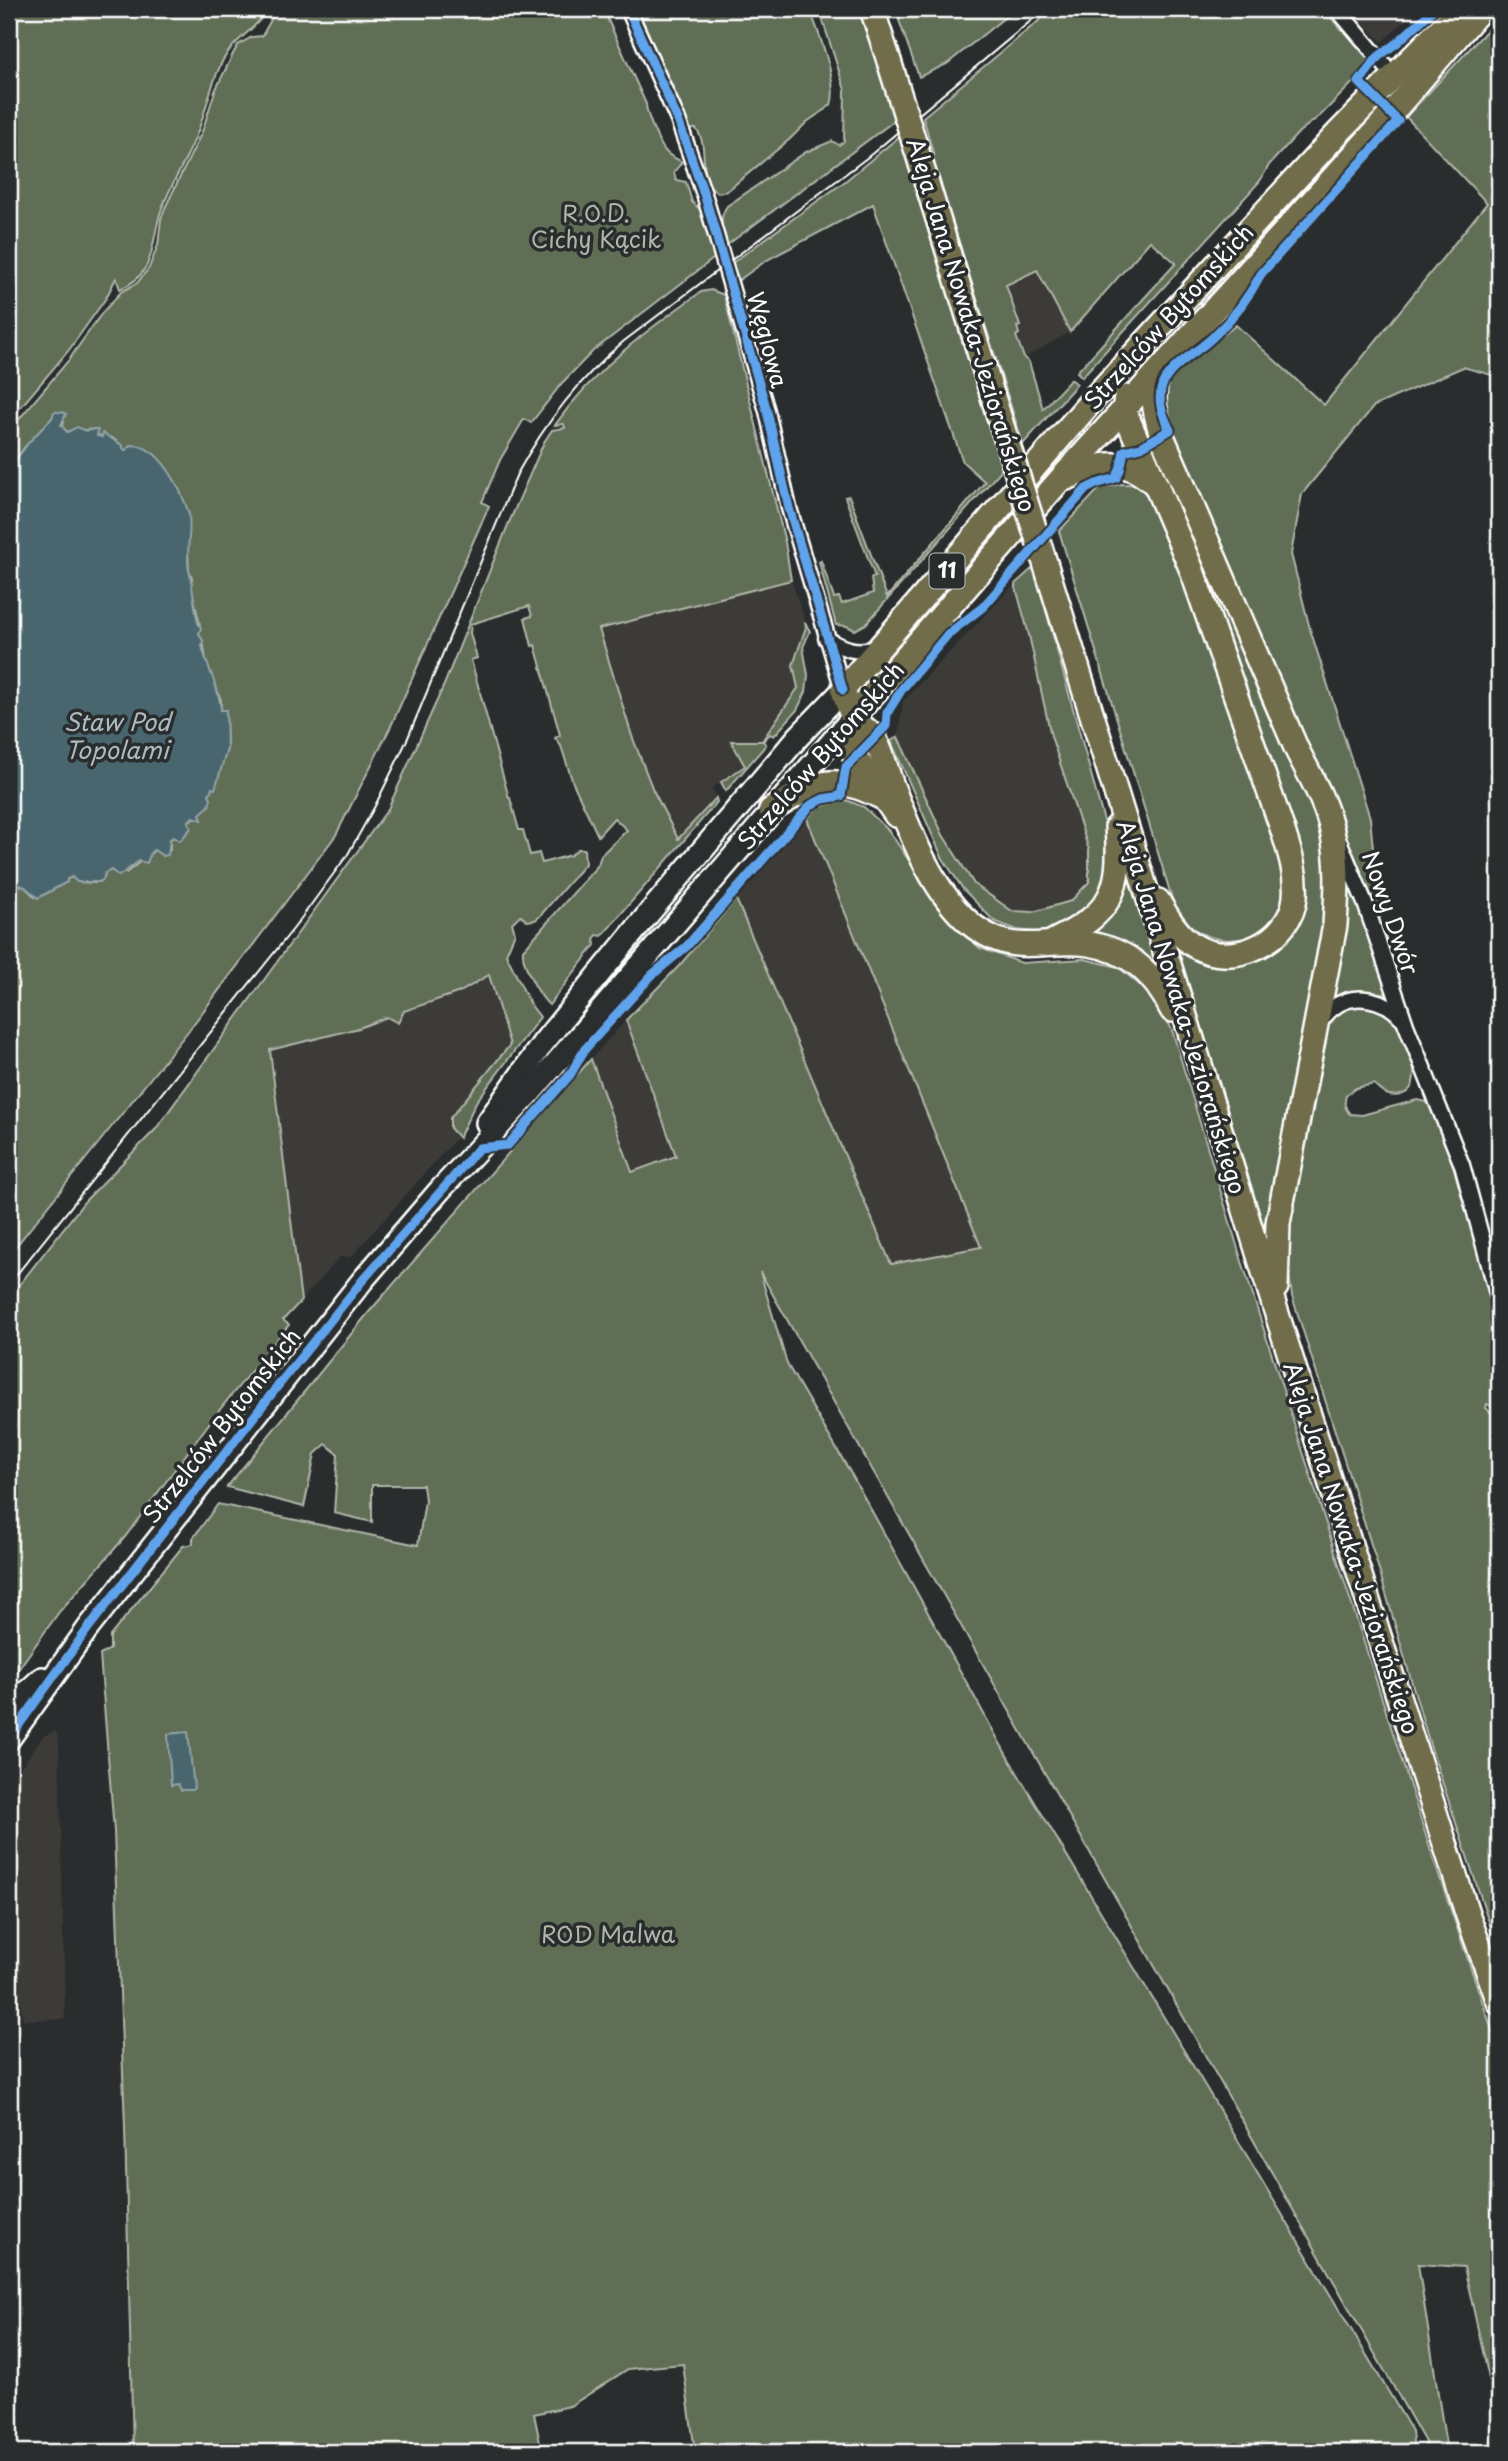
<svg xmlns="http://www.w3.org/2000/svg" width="1508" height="2461" font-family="'Playpen Sans',sans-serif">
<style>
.built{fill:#3d3a39}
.green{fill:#606e56;stroke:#b0b6aa;stroke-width:2}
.water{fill:#4a666e;stroke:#92a3a8;stroke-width:2}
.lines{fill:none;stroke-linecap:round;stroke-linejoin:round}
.minor-casing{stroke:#fff;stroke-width:19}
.secondary-casing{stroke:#fff;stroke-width:26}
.primary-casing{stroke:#fff;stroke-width:28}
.minor{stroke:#2a2d2e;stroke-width:14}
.secondary{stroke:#2a2d2e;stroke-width:21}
.primary{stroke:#716d4b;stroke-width:23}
.tram{stroke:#fff;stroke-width:2}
.primary-bridge-casing{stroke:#fff;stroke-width:28;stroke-linecap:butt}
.primary-bridge{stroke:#716d4b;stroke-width:23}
.cycleway-casing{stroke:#2a2d2e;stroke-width:13}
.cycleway{stroke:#60a3ed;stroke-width:9}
.labels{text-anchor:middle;stroke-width:7;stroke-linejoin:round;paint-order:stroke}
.shield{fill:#2a2d2e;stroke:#bfc0c0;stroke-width:2}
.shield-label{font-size:21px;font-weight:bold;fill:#fff}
.park-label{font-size:23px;fill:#b0b6aa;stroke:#2a2d2e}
.street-label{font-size:23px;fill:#fff;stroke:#2a2d2e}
.water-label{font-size:24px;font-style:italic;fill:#aebabe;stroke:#2a2d2e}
</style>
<rect width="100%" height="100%" fill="#2a2d2e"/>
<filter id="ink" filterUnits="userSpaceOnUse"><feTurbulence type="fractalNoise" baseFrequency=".0143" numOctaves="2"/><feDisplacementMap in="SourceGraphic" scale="14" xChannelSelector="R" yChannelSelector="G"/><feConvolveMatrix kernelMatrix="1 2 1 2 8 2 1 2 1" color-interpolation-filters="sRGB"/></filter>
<g filter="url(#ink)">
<g class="built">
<polygon points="1350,9 1417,9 1382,42"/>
<polygon points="1037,269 1070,332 1024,358 1016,335 1017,327 1019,326 1006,285"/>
<polygon points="791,580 807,626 793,664 798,688 745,767 712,788 716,798 678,840 653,790 632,736 599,628"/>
<polygon points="1015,584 1029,635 1051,736 1089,850 1089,882 1071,901 1033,912 1012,911 974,884 943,835 898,737 903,701"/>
<polygon points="807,819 824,859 981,1247 891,1264 736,899"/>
<polygon points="490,975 510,1045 480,1080 452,1131 457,1137 351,1257 340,1257 301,1301 270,1049 359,1028 460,992"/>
<polygon points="626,1020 676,1156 632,1173 591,1059"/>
<polygon points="56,1731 59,1742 65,2019 23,2020 9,1897 9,1784 43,1736"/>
</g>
<g class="green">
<path d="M9,9H268C256,30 234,39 223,60C211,83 207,107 198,131C188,158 172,182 162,208C150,240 158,274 120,289L116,278L106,298L69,350L9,421Z"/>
<path d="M277,9H603L646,104C646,113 659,146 667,153C671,157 678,159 682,162L674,172L676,180L686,182L692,202L702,211L717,256L593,351L562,383L531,423L524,419L500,460L482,502L489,506L391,726L336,835L189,1030L9,1255V881L25,887L35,897L47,893L67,882V879L73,877L77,882L95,883L105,876L104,873L111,870L126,873L155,850L163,856L170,850V839L174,837L180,840L191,828L188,822L203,811L212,788H215L227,749L226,710H221V700L207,666L203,641L199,634L200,625L191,586L192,577L189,571L186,510L175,481L156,456L143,447L126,450L122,449L123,446L112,438L97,435L95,429L67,432L62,427L64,422L52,418L24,448L9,469V431L68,361L102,313L121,292L137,283L149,268L158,245L161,219L165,208L202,132L215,91L233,54L238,45L252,37L262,36Z"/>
<path d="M635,9H810C818,33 839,81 831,105L807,122L790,139L727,191L718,193C695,177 711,147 696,129H688Z"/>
<path d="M819,9H862L895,120L727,245C722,232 718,218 727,206L806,152L832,141L839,145L844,141L845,90Z"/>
<polygon points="895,9 1015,9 947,64 919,77"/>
<polygon points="1053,9 1324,9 1341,30 1346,29 1371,57 1369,66 1321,115 1299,132 1269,165 1260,181 1082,377 1077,372 1176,263 1150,241 1070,332 1037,270 1006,285 1020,326 1017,327 1019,334 1016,336 1024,358 1029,362 1043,409 1071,379 1077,384 1023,444 932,157 934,156 923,117"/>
<path d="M1490,27L1499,36V377L1463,367L1374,406L1302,494L1291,554L1310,629L1370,818L1380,918L1242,591L1171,435L1174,432C1168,421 1163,407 1164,394C1166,371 1219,340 1236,325L1324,405L1487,203L1406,117Z"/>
<polygon points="900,136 1003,468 866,624 855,630 847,626 836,625 819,562 821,561 834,598 839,597 842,604 873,593 871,578 875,577 845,497 849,496 887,597 985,482 963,462 873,204 767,260 739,280 732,263 844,182"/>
<path d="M711,290L724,295L785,542L791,580L599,629L632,736L653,790L678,839L716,798L717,802L602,936L597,935L594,939L595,945L549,1005C539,996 521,963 523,950L598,865L601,855L627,830L614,818L598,836L573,783L561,746L555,738L560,735L535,645L532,646L525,618L532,616L529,606L471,624L470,633L477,658L471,660L509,798H510L519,830H523L530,855L539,853L542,863L571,855L578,849H584L585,864L539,917L535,920L527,921L520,915L512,923L515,933L506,954L530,1004L540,1017L476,1102L459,1138L450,1128V1118L510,1045L489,975L460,992L404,1011L398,1023L387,1017L359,1028L270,1050L301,1301L283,1320L289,1325L216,1414L125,1537L59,1612L15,1674L9,1603V1298L85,1201L155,1130L388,809L444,685L508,525L544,442L552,430L565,428L564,424L555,425C594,370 645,331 701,292Z"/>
<path d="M1122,484L1143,485L1157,503L1283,859C1284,868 1287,878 1286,887C1284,934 1233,953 1196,930C1187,924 1181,913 1174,905L1059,531L1100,488Z"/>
<polygon points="1034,567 1113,854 1108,889 1067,927 1043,933 1017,930 994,921 963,889 942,857 891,741 898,737 943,835 974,884 1012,911 1033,912 1071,901 1089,882 1089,850 1051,736 1029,635 1015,584"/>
<polygon points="1212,572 1320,824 1326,848 1327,914 1268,1229 1264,1228 1176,944 1210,960 1297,914 1201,576"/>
<polygon points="805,622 810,631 803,647 808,675 806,692 797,710 774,736 770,734 763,741 766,745 726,791 721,782 745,766 731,741 762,741 798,688 793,665 806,627"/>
<polygon points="846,800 864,807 889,831 949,920 980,948 1022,963 1084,959 1118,967 1160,1002 1173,1033 1239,1252 1434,1861 1499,2050 1499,2423 1464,2267 1418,2264 1447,2452 1426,2452 1425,2442 760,1272 787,1364 853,1477 1006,1754 1412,2431 1414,2452 695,2452 683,2364 628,2369 570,2406 534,2414 542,2452 133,2452 125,2127 114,1831 100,1655 110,1649 110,1636 183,1546 193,1544 193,1538 218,1504 418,1545 425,1501 423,1485 372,1485 372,1522 334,1513 338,1454 326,1444 315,1454 304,1507 227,1487 369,1312 591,1059 632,1172 676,1156 626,1020 679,966 736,899 891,1264 981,1247 807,819 817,807"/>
<polygon points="1130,862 1166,978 1081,936"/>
<path d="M1349,876L1388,988L1387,993C1378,995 1371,991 1362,991C1351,992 1341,998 1332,1002L1342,948Z"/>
<path d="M1356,1004C1364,1005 1376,1005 1383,1010C1401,1020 1430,1084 1403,1094C1390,1099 1383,1093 1374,1084L1356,1088L1346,1095C1344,1103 1344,1108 1350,1114L1362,1115L1417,1100L1427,1102L1433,1110L1456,1166L1499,1327V1411L1487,1404L1486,1408L1499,1420V1564L1494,1566C1491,1576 1492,1582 1499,1590V1952L1430,1745L1377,1563L1292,1296C1283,1245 1294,1196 1303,1145C1311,1104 1319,1063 1327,1022L1334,1013Z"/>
</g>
<g class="water">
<path d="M54,412H62L66,414L61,425L67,432L77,427L86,431L95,429L98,430L97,436L102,437L103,433L123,446V449L126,450L131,445C161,445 180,488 188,511C193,523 185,555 189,570C193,587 194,605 198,623L201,628L199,634L203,641L202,646C207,667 220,690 221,710H226L227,749L215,789L212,788L209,795L211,798L209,806L200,814L202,820L193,817L188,822L191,828L180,841L174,837L170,839L168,855L163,856L154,850L151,852L147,863L139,861L119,876L111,870L105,873L103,880L99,882H77L72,877L67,879V882L38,898L25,887L9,881V469L30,441L52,418Z"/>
<polygon points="188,1732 194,1788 192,1790 181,1790 178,1784 171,1785 168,1734"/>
</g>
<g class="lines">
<g class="minor-casing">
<g id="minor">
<polyline points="628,9 678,120 705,197 767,411 789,508 843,690"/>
<polyline points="1337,9 1393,75"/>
<path d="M826,638C844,650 858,654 879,647"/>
<polyline points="1340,843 1365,903 1406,1025 1462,1165 1499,1301"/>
<path d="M1318,1025C1323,1019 1327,1012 1333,1008C1354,991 1385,999 1401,1017"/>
</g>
</g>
<g class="secondary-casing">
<g id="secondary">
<polyline points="487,1123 543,1043 650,912 798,737 843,690"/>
<polyline points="9,1708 42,1678"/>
<polyline points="9,1739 89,1627 362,1281 440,1190 531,1092 853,717"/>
</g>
</g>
<g class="primary-casing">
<g id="primary">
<polyline points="872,9 889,61"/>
<polyline points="921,164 998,413"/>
<path d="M1158,372C1151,398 1154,410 1162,436L1297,750C1310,776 1326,802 1332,831C1339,861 1337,894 1335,925L1278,1223L1276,1287"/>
<path d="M1126,397L1124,410L1191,568L1282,828C1289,850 1297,872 1295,897C1291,941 1233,969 1195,946C1177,935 1168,918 1158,901"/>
<path d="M1064,479C1104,463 1123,455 1157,486"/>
<polyline points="1046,566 1276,1311 1467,1913 1499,2002"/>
<polyline points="853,717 1058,482 1391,114 1481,9"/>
<polyline points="853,717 851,743 855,757 896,815"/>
<path d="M771,810C817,782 830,772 881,797"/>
<path d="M1054,941C1112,913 1122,891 1117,827"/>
<path d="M1172,1010C1155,975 1130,950 1089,944C1046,937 1018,958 976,928C934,898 909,830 891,783C886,769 882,751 874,738C869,731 860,726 855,719C849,712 846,699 843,690L1095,397L1339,132L1460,9"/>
</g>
</g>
<use href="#minor" class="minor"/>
<use href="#secondary" class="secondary"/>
<use href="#primary" class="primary"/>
<path class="tram" d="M9,1284L294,928L348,854L375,806L407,740L517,474C545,423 579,379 624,341L868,157L1045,9"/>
<g class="primary-bridge-casing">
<g id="primary-bridge">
<polyline points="889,61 921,164"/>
<polyline points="998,413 1046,566"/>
</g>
</g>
<use href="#primary-bridge" class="primary-bridge"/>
<g class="cycleway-casing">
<g id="cycleway">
<polyline points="628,9 678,120 705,197 767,411 789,508 843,690"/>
<path d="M9,1739L89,1627L281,1382L362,1281L479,1148L508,1145L570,1075L585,1049L652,975L687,946L811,805L823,799L841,796L846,767L886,726L887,713L902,689L948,634L983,607L1086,489L1096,484L1116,478L1120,470L1124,451L1141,447L1170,430C1163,416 1156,400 1163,383C1173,363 1200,351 1215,335C1234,317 1249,297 1261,274L1398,121L1359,82L1378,57L1398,42L1434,9"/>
</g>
</g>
<use href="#cycleway" class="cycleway"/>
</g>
</g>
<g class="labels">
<rect class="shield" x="929.5" y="553.5" width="35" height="35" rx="5"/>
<g class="shield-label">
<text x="947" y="578">11</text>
</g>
<g class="park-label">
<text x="596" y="222">R.O.D.<tspan x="596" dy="26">Cichy Kącik</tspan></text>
<text x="608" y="1943">ROD Malwa</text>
</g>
<g class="street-label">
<text transform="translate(1169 317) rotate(-48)" y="8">Strzelców Bytomskich</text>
<text transform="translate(971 325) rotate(73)" y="8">Aleja Jana Nowaka-Jeziorańskiego</text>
<text transform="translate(767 340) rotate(75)" y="8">Węglowa</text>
<text transform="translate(821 756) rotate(-49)" y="8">Strzelców Bytomskich</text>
<text transform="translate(1390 913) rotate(71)" y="8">Nowy Dwór</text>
<text transform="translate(1181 1007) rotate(73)" y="8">Aleja Jana Nowaka-Jeziorańskiego</text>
<text transform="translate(222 1426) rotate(-52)" y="8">Strzelców Bytomskich</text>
<text transform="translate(1351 1548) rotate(72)" y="8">Aleja Jana Nowaka-Jeziorańskiego</text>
</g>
<g class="water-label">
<text x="117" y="731">Staw Pod<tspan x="117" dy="28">Topolami</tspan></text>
</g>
</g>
<rect width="1508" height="2461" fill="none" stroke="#2a2d2e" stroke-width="35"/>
<rect x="18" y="18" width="1473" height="2426" fill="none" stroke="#fff" stroke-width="2.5" filter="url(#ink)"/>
</svg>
